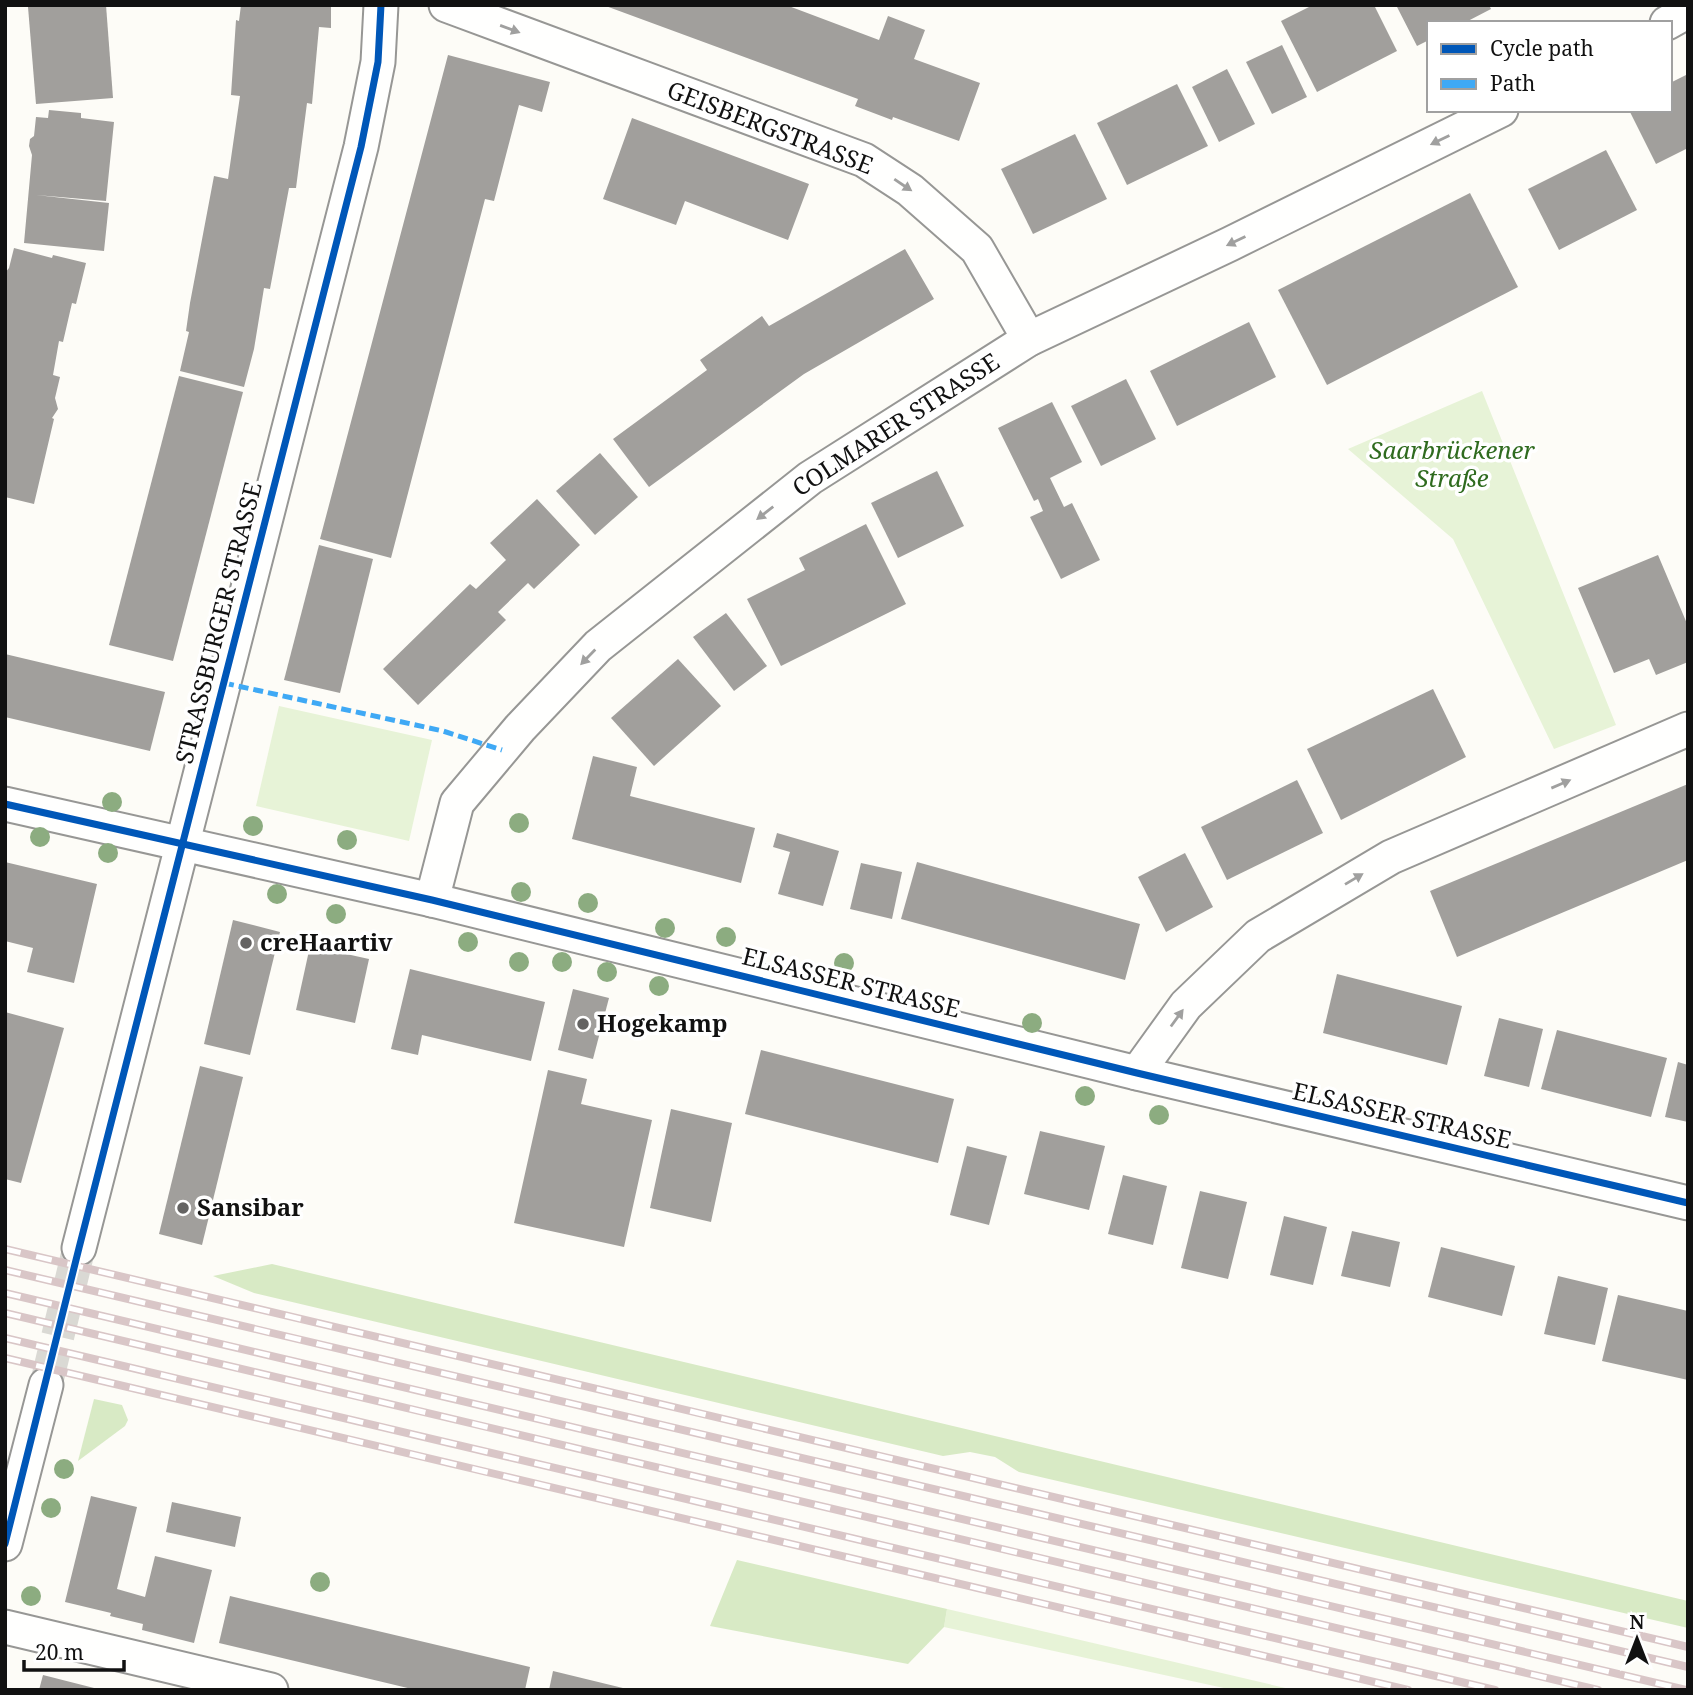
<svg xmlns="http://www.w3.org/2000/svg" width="1693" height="1695" font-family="'Noto Serif',serif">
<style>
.green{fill:#e7f3d7}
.forest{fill:#d8eac5}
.building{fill:#a19f9c}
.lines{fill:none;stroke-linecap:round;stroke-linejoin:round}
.street-tunnel{stroke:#dad9d4;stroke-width:33;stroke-dasharray:33 17;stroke-linecap:butt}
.street-casing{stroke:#979795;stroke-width:37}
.street{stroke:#fffffe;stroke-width:33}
.rail-casing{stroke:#d9c6c7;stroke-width:8}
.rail{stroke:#fff;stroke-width:5;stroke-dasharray:16;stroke-linecap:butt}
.quiet{stroke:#3fa9f5;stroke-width:5;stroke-dasharray:10 5;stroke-linecap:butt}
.cycleway-casing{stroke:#fff;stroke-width:11}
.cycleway{stroke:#0057b8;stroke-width:7}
.tree{fill:#8cac80}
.oneway{fill:#a0a09f}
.poi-dot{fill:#646362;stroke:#fff;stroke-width:2.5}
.labels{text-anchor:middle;stroke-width:7;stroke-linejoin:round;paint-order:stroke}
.street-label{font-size:24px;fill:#111;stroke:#fff}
.park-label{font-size:24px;font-style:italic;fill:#2f6b1f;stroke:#fff}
.poi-label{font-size:24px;font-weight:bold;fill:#111;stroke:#fff;text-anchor:start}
</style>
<rect width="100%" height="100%" fill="#fdfcf7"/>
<g class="green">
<polygon points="1482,391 1616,725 1554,749 1453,539 1348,449"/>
<polygon points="279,706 432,740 409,841 256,806"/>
<polygon points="947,1609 1294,1690 1233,1690 944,1627"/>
</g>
<g class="forest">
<polygon points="272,1264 1688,1601 1688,1628 1019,1472 995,1457 970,1452 943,1456 254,1293 213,1276"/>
<polygon points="94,1399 122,1405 128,1420 125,1426 78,1461"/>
<polygon points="737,1560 947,1609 944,1627 908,1664 710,1626"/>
</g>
<g class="building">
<polygon points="58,5 106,5 113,98 36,104 28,7"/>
<polygon points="241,5 331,5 331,28 319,27 312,104 307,103 296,188 289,188 270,289 264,288 254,349 244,387 180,371 189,332 186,331 190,303 214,176 228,179 240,96 231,95 236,20 239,21"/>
<polygon points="603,5 786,5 879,40 888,16 925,30 914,59 980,83 959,141 893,117 892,120 855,106 858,99"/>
<polygon points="1313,5 1374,5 1397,51 1317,92 1281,21"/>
<polygon points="1396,5 1489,5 1491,9 1464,23 1429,23 1429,40 1417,46"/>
<polygon points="1282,45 1307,97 1272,114 1246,62"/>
<polygon points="448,55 550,82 542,112 519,105 494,201 485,199 391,558 320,539"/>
<polygon points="1227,69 1255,124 1219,142 1192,87"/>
<polygon points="1688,74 1688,148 1656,164 1629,110 1670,110 1670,83"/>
<polygon points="1177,84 1208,146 1127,185 1097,123"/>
<polygon points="49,110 81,113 81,118 114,122 106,201 36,195 109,203 104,251 24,243 32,155 29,146 30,139 34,136 36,117 48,118"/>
<polygon points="632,118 809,184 788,240 685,201 676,225 603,199"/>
<polygon points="1075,134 1107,199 1033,234 1001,169"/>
<polygon points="1606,150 1637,210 1559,250 1528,189"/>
<polygon points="1470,193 1518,287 1327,385 1278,290"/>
<polygon points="14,248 52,258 53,255 86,263 76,304 72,303 63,342 59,341 53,375 60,377 55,398 58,409 52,418 54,419 34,504 5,497 5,273 9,268"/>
<polygon points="905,249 934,299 804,374 649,487 613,439 707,370 700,360 762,316 769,326"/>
<polygon points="1249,322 1276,377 1177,426 1150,371"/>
<polygon points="179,376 243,392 173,661 109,645"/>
<polygon points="1126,379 1156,439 1101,466 1071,406"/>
<polygon points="1052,402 1082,462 1050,478 1064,507 1072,503 1100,560 1061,579 1030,517 1043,511 1038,499 1034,501 998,428"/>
<polygon points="600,453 638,497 595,535 556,491"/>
<polygon points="937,471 964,526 898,558 871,503"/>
<polygon points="537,499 580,545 534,589 528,583 498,612 506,620 418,705 383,669 470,584 476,589 506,560 490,543"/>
<polygon points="866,524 906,604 781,666 747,599 805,570 799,558"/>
<polygon points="319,545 373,559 340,693 284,680"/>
<polygon points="1658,555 1688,626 1688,662 1656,675 1649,659 1614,673 1578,588"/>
<polygon points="726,613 767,666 734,691 693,637"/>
<polygon points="5,654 165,692 150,751 5,717"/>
<polygon points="678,659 721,706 654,766 611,718"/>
<polygon points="1433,689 1466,757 1341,820 1307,749"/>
<polygon points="593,756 637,767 630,796 755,828 741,883 572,839"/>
<polygon points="1297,780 1323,833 1227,880 1201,827"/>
<polygon points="1688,784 1688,860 1457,957 1430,891"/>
<polygon points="777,833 839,851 823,906 778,894 790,852 773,847"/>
<polygon points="1185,853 1213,907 1166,932 1138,877"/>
<polygon points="5,862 97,884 74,983 27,972 33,948 5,941"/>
<polygon points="917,862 1140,924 1125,980 901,919"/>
<polygon points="861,863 902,872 892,919 850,909"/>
<polygon points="233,920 280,932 250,1055 204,1044"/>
<polygon points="310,946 369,959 355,1023 296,1010"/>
<polygon points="410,969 545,1002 531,1061 422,1035 418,1055 391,1049"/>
<polygon points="1337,974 1462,1006 1447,1065 1323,1033"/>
<polygon points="573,989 609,998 593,1059 558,1050"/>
<polygon points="5,1012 64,1028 21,1183 5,1179"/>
<polygon points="1499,1018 1543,1029 1529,1087 1484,1076"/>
<polygon points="1557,1030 1667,1058 1651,1117 1541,1089"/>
<polygon points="761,1050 954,1099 938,1163 745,1114"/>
<polygon points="1678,1062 1688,1065 1688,1122 1665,1117"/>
<polygon points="200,1066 243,1077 202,1245 159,1234"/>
<polygon points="548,1070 587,1079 581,1104 652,1120 624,1247 514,1223"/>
<polygon points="671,1109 732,1123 711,1222 650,1208"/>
<polygon points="1040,1131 1105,1146 1089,1210 1024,1194"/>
<polygon points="967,1146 1007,1156 989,1225 950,1215"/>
<polygon points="1123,1175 1167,1186 1153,1245 1108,1234"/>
<polygon points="1200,1191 1247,1202 1228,1279 1181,1268"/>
<polygon points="1284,1216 1327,1227 1313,1285 1270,1275"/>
<polygon points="1352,1231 1400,1242 1390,1287 1341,1276"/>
<polygon points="1441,1247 1515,1266 1502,1316 1428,1297"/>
<polygon points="1558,1276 1608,1288 1595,1345 1544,1334"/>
<polygon points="1618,1295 1688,1311 1688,1380 1602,1361"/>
<polygon points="91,1496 137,1507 117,1589 145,1597 155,1556 212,1570 194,1643 142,1630 143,1624 110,1616 111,1613 65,1602"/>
<polygon points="172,1502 241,1517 235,1547 166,1532"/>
<polygon points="230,1596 530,1667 525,1690 416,1690 219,1643"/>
<polygon points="553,1671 627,1689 627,1690 549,1690"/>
<polygon points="43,1675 98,1689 98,1690 39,1690"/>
</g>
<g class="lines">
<polyline class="street-tunnel" points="46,1385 79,1248"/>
<g class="street-casing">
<g id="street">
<polyline points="446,5 864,160 910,190 977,249 1029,339"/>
<polyline points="1667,23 1688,11"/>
<polyline points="5,804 432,900 1137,1073 1688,1203"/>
<polyline points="432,900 457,803 520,728 598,646 810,478 1029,339 1230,244 1501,110"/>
<polyline points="1137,1073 1186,1005 1258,936 1391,857 1688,729"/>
<polyline points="79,1248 361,147 378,62 381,5"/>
<polyline points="5,1544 46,1385"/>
<polyline points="5,1627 271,1690"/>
</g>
</g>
<use href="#street" class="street"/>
<g class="rail-casing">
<g id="rail">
<polyline points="5,1249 1688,1647"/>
<polyline points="5,1270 1688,1667"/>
<polyline points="5,1293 1686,1690"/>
<polyline points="5,1313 1598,1690"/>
<polyline points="5,1338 1495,1690"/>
<polyline points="5,1358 1408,1690"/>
</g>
</g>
<use href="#rail" class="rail"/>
<polyline class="quiet" points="224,683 443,731 502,750"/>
<g class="cycleway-casing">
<g id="cycleway">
<polyline points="5,804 432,900 1137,1073 1688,1203"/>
<polyline points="5,1544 79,1248 361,147 378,62 381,5"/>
</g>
</g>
<use href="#cycleway" class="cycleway"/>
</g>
<g class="tree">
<circle cx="112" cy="802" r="10"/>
<circle cx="519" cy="823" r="10"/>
<circle cx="253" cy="826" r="10"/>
<circle cx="40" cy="837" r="10"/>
<circle cx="347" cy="840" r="10"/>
<circle cx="108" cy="853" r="10"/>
<circle cx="521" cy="892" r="10"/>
<circle cx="277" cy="894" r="10"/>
<circle cx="588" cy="903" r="10"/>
<circle cx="336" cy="914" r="10"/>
<circle cx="665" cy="928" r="10"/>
<circle cx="726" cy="937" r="10"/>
<circle cx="468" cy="942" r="10"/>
<circle cx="519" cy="962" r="10"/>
<circle cx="562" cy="962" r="10"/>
<circle cx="844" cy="963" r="10"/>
<circle cx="607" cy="972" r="10"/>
<circle cx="659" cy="986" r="10"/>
<circle cx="1032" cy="1023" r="10"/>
<circle cx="1085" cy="1096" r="10"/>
<circle cx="1159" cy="1115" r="10"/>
<circle cx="64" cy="1469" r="10"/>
<circle cx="51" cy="1508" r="10"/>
<circle cx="320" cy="1582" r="10"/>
<circle cx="31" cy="1596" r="10"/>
</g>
<defs><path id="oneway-solid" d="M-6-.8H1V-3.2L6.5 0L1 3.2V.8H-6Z" transform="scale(1.75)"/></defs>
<g class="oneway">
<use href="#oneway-solid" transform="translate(510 29) rotate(20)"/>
<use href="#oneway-solid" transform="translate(1440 140) rotate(154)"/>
<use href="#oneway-solid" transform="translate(903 185) rotate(34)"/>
<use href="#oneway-solid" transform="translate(1236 241) rotate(154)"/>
<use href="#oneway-solid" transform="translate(765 513) rotate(142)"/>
<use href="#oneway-solid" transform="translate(588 657) rotate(134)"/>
<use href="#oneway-solid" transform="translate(1561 784) rotate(-23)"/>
<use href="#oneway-solid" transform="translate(1354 879) rotate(-31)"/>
<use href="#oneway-solid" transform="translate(1177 1018) rotate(-54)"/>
</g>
<g class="poi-dot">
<circle cx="246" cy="943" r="7"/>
<circle cx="583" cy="1024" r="7"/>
<circle cx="183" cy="1208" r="7"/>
</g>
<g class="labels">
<g class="street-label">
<text transform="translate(770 128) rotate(21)" y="8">GEISBERGSTRASSE</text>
<text transform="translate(896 425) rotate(-33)" y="8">COLMARER STRASSE</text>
<text transform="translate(219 623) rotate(-76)" y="8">STRASSBURGER STRASSE</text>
<text transform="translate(851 983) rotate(14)" y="8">ELSASSER STRASSE</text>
<text transform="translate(1402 1116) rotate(13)" y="8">ELSASSER STRASSE</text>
</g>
<g class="park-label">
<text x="1452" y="459">Saarbrückener<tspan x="1452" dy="28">Straße</tspan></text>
</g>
<g class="poi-label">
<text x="260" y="951">creHaartiv</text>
<text x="597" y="1032">Hogekamp</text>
<text x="197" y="1216">Sansibar</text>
</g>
</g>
<rect width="1693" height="1695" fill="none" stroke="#111111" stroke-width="14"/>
<rect x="1427" y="21" width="245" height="91" fill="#ffffff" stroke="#a0a0a0" stroke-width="2"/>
<rect x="1441" y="44" width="35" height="10" fill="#0057b8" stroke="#a0a0a0" stroke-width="2"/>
<text x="1490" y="56" font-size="21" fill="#111111">Cycle path</text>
<rect x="1441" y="79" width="35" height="10" fill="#3fa9f5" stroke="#a0a0a0" stroke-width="2"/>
<text x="1490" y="91" font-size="21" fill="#111111">Path</text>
<g transform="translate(1637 1639)" stroke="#ffffff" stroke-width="5" paint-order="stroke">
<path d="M0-5L12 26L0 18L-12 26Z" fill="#111111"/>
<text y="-10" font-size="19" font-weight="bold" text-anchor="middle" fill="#111111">N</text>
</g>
<path d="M24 1660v10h100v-10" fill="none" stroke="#111111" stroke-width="3.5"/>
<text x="35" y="1660" font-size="21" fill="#111111" stroke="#ffffff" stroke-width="5" paint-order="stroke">20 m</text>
</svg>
